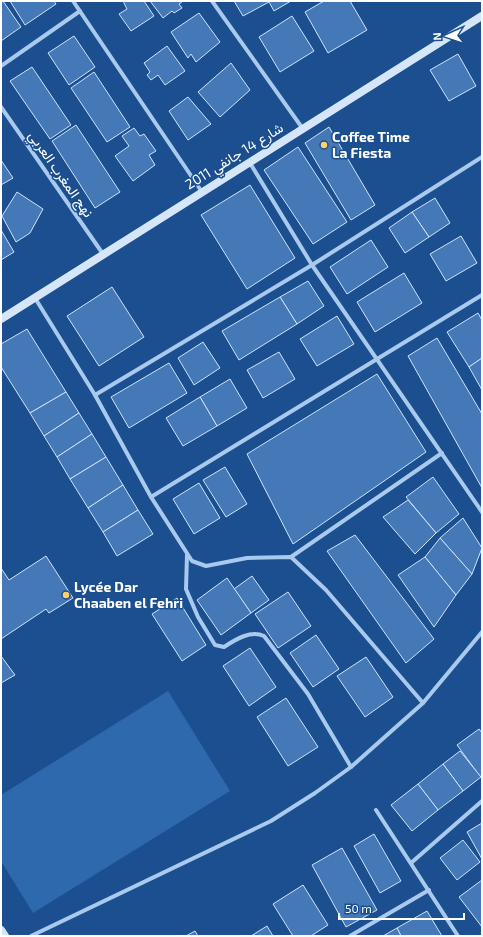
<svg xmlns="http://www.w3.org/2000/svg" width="483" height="937" font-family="'Exo 2',Vazirmatn,sans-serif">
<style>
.green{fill:#2e69ad}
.building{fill:#4478b7;stroke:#cfe3fa}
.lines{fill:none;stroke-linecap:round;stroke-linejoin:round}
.street{stroke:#a9c9ee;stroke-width:4}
.secondary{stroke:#d6e6fa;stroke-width:8}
.poi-dot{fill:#ffd166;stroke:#1b4f8f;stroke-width:1.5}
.labels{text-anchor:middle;stroke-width:3;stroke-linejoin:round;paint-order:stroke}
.poi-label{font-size:14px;font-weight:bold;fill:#fff;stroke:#1b4f8f;text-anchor:start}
.street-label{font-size:14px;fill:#fff;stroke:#1b4f8f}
</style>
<rect width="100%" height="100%" fill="#1b4f8f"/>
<polygon class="green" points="168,691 230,791 33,913 1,861 1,795"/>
<g class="building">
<polygon points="1,1 3,1 21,27 1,41"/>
<polygon points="10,1 54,1 56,4 25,25"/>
<polygon points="123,1 144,1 154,16 131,31 119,14 127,9"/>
<polygon points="150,1 183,1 179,4 182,8 174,13 172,11 163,18"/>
<polygon points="234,1 291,1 274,11 269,2 243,16"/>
<polygon points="324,1 350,1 367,30 328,53 305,12"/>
<polygon points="199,13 220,42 196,62 191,54 188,58 171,32"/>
<polygon points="292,16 314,51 280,72 259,37"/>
<polygon points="74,36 95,67 69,85 48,53"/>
<polygon points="167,46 185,71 165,85 158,75 151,80 147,75 150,72 144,63"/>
<polygon points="458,54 476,86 449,101 430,70"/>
<polygon points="231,63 250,90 220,117 198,92"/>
<polygon points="32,67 71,125 50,139 10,81"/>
<polygon points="94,72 130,127 107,142 71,88"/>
<polygon points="188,97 211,124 188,140 169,111"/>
<polygon points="76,125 120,192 95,208 52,141"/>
<polygon points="329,127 375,205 351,220 305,143"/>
<polygon points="134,128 140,136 144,134 156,151 149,155 155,165 133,181 115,156 129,146 122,136"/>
<polygon points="298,147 347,222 313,244 264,170"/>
<polygon points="1,160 13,178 1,185"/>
<polygon points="250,185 295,258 247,289 201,215"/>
<polygon points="17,192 43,209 30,233 16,242 2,216"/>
<polygon points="435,198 450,223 429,237 412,212"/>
<polygon points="412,212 429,237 405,253 389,228"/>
<polygon points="1,230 14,252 1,260"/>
<polygon points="461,236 477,263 446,281 430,254"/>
<polygon points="371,240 388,267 347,294 330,267"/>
<polygon points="404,273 422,303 375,332 357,302"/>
<polygon points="308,281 324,306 297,324 280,297"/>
<polygon points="112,287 144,337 99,366 67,316"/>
<polygon points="280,297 297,324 239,360 222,331"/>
<polygon points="478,313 482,320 482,358 469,367 447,332"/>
<polygon points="337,316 354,344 317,366 300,339"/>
<polygon points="27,329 66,392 30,413 1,367 1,344"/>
<polygon points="437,338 482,414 482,488 408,356"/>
<polygon points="203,342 220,368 194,385 178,358"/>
<polygon points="279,352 295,379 263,398 247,370"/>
<polygon points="482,358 482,390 469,367"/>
<polygon points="169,363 187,393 129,428 111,397"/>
<polygon points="377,374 426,452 293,544 247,454"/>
<polygon points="230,379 247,408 217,426 200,397"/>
<polygon points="66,392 79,413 44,436 30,413"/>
<polygon points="200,397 217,426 183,446 166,418"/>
<polygon points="79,413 92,434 57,457 44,436"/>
<polygon points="92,434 106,457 70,479 57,457"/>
<polygon points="106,457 123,485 88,508 70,479"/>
<polygon points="225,467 247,504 226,517 203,480"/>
<polygon points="433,477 459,514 436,533 406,497"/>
<polygon points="199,483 220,518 194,534 173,499"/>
<polygon points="123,485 138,510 103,532 88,508"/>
<polygon points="408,500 436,533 415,554 383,517"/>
<polygon points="138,510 153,534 117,556 103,532"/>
<polygon points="463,518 482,548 472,574 440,538"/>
<polygon points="355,535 434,639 406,663 327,551"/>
<polygon points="440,538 472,574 456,595 425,557"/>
<polygon points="46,556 73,598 49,613 46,609 1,639 1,568 9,580"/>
<polygon points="425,557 456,595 434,627 398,575"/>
<polygon points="252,576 269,600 251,613 234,589"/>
<polygon points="227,578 251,613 221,635 197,600"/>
<polygon points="288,592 311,626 278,648 255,614"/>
<polygon points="177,598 206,645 182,661 152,614"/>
<polygon points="316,635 339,669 313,687 290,653"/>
<polygon points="250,648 276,687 249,706 223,666"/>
<polygon points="1,656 15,675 1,683"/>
<polygon points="366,657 393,697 365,717 337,676"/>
<polygon points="286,698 318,747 288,766 257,717"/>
<polygon points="479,729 482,733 482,779 457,745"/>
<polygon points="460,751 481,777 463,791 443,764"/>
<polygon points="443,764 463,791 438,810 418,784"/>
<polygon points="418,784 438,810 412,831 391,805"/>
<polygon points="482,823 482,859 467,832"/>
<polygon points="374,834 401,881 380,893 354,846"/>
<polygon points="463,840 480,862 457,880 440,858"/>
<polygon points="342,848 377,910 346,927 312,865"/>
<polygon points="482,880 482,927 459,897"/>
<polygon points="303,885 328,925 311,936 293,936 273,904"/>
<polygon points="427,911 442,936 401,936 397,928"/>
<polygon points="267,926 273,936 251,936"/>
<polygon points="397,928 401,936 383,936"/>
<polygon points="195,931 198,936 186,936"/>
</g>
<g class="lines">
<g class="street">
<polyline points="73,1 202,192"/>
<polyline points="212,1 303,129"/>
<polyline points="1,66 80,11"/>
<polyline points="1,107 103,254"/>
<polyline points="250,163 312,265 482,512"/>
<polyline points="35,298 95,395 151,497 192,561 206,566 247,558 291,557 326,590 423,703"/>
<polyline points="95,395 312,265 482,157"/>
<polyline points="151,497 482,295"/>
<path d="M187,555L186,589L198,617L215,645L224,647C236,639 251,630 264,636L308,694L351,767"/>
<polyline points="291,557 442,453"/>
<polyline points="376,810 458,936"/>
<polyline points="411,863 482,801"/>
<polyline points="31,936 271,821 315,793 351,767 423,703 482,632"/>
<polyline points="350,936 429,890"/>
</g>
<g class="secondary">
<polyline points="1,319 482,16"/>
<polyline points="1,930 5,936"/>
</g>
</g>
<g class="poi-dot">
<circle cx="324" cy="145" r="4"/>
<circle cx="66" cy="595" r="4"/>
</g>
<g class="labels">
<g class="poi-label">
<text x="332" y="142">Coffee Time<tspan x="332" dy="16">La Fiesta</tspan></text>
<text x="74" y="592">Lycée Dar<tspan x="74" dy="16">Chaaben el Fehri</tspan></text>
</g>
<g class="street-label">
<text transform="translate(234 156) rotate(-32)" y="5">شارع 14 جانفي 2011</text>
<text transform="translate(61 174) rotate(55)" y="5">نهج المغرب العربي</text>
</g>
</g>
<rect width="483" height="937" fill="none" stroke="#ffffff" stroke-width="4"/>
<g transform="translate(447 36) rotate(267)" stroke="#1b4f8f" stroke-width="3" paint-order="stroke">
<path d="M0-3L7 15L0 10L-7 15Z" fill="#ffffff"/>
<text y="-6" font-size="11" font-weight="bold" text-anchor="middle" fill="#ffffff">N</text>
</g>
<path d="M339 913v6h125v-6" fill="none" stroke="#ffffff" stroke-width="2"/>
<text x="345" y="913" font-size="12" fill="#ffffff" stroke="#1b4f8f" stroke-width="3" paint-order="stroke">50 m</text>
</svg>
